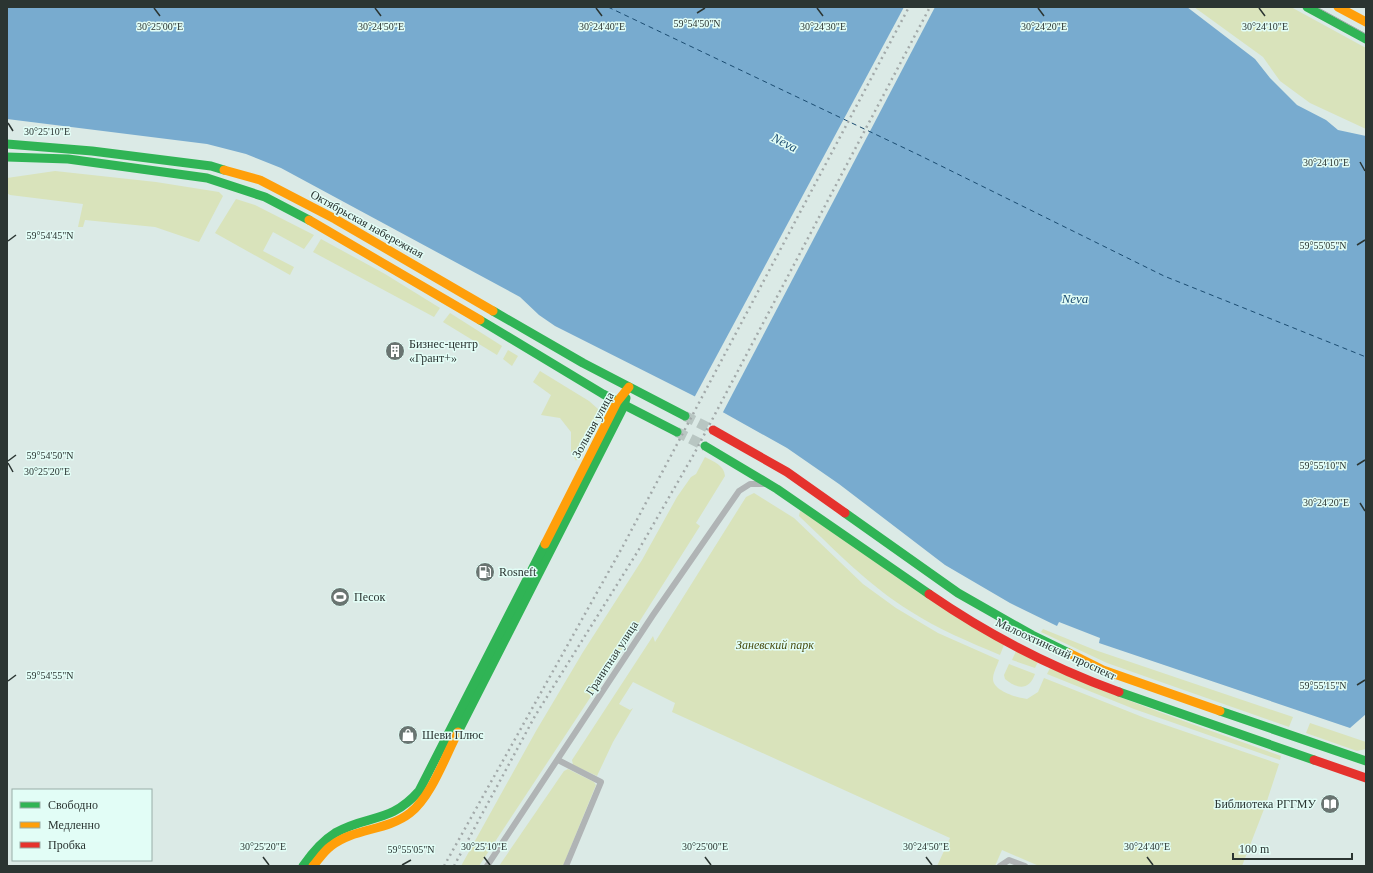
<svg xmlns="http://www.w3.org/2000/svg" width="1373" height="873" font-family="Georgia,serif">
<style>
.green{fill:#d9e3bb}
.water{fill:#78abcf}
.pier{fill:#dbeae6}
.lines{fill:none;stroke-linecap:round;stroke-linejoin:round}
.ferry{stroke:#1b4c71;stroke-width:1;stroke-dasharray:5 4;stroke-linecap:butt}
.primary-tunnel{stroke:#b8c6c2;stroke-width:10;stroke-dasharray:10 5;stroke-linecap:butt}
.street{stroke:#b0b4b5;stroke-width:6}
.fast{stroke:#30b455;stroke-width:9}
.slow{stroke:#ff9f0a;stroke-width:9}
.jam{stroke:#e5322d;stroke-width:9}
.tram{stroke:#a2a9a9;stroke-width:1}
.rail{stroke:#a2a9a9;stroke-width:2.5;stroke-dasharray:2 4;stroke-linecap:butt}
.ticks{fill:none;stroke:#2b3532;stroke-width:1.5}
.labels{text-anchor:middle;stroke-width:3;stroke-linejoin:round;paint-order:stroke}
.street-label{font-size:12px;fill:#2b3532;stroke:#e2fdf6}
.poi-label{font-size:12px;fill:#2b3532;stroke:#e2fdf6;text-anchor:start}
.park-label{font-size:12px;font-style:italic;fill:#4a4e11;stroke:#e2fdf6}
.water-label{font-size:13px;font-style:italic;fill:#1b4c71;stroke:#e2fdf6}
.ticks-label{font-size:10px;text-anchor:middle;fill:#2b3532;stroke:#e2fdf6;stroke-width:3;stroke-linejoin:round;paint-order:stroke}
</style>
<rect width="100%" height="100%" fill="#dbeae6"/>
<g class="green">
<polygon points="1194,7 1291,7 1366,48 1366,129 1310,103 1280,81 1263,57"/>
<polygon points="55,171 156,182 219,192 223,196 199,242 155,227 85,220 83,227 78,227 83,204 10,195 7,193 7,178"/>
<polygon points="236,199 255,205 314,235 304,249 273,232 263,251 294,267 290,275 215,233"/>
<polygon points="321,239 385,274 440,308 434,317 313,252"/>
<polygon points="450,313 502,346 497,355 443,322"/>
<polygon points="508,350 518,356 512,366 503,359"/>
<polygon points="540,371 589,401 598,409 599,416 576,461 571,451 571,432 560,418 541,415 551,395 533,382"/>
<path d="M705,457C714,462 724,465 725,476L696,523L700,526L617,657L479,866H461L536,731L583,652L642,560L677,497L691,477L696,474Z"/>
<path d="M754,493L794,518L863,584L896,608L938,633L999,660C997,666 993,673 993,679C993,691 1018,698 1027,699L1038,692L1044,678L1145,718L1279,764L1266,804L1242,866H1039L1002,850L995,866H937L950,838L672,712L675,703L633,682L619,704L630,710L633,708L613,742L597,776L573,765L572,760L653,636L655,642L746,497Z"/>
<path d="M800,511L821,521L1004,645L1000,655C969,642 938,629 910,611C868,585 834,549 799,516Z"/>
<polygon points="1043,629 1095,650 1293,717 1289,727 1107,663 1041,632"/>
<polygon points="1016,651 1038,662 1035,668 1012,660"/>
<path d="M1009,664L1035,674C1029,691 1017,689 1005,679L1004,675Z"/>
<path d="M1050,668C1126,702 1204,728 1281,756L1280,760L1134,709L1047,674Z"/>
<polygon points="1310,723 1366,742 1366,749 1357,751 1306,733"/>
<polygon points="568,769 594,782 596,785 563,866 499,866 564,771"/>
</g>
<polygon class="water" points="7,7 1187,7 1255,59 1270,78 1297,105 1326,120 1338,130 1366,136 1366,714 1350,728 1099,643 1100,638 1059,622 1057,626 1010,603 945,565 839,484 787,448 694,396 555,326 539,315 520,297 281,168 246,154 207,144 7,119"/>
<polygon class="pier" points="904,7 935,7 722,414 694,398"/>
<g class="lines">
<polyline class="ferry" points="608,7 919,155 1164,276 1366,357"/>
<g class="primary-tunnel">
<polyline points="685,416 713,430"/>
<polyline points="677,432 705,446"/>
</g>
<g class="street">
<polyline points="558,760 601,782 566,866"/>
<polyline points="487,866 653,615 739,491 750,484 767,484"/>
<polyline points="1000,866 1009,860 1025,866"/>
</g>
<g class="fast">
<polyline points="1307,7 1366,39"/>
<polyline points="7,144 92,151 211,166 224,170"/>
<polyline points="7,157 68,159 207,178 265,197 309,220"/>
<polyline points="493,311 583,363 685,416"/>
<polyline points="480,320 603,394 677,432"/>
<polyline points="705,446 777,489 929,594"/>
<polyline points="845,513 958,593 1032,635 1069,653"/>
<polyline points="1119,692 1314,760"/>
<polyline points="1220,711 1366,761"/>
<polyline points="458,732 624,406 626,398"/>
<path d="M303,866C312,853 322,841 335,833C368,814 390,824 419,791L545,544"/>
</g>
<g class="slow">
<polyline points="1338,7 1366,22"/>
<polyline points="224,170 260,180 335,219 493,311"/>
<polyline points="309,220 480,320"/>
<polyline points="545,544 617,402 629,387"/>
<polyline points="1069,653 1103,670 1220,711"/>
<path d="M313,866C319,859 324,851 331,846C354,828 387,831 410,813C431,797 445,757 458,732"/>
</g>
<g class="jam">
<polyline points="713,430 787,472 845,513"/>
<path d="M929,594C987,634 1053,668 1119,692"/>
<polyline points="1314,760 1366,778"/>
</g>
<polyline class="tram" points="1317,7 1366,34"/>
<g class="rail">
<polyline points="444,866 623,546 909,7"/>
<polyline points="454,866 535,716 638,551 694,454 930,7"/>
</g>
</g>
<path class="ticks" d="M154,8L160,16M375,8L381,16M596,8L602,16M817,8L823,16M1038,8L1044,16M1259,8L1265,16M697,13L705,8M8,123L13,131M1360,162L1365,171M8,241L16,235M1357,245L1365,240M8,461L16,455M8,463L13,472M1357,465L1365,460M1360,503L1365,511M8,681L16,675M1357,685L1365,680M263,857L269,865M484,857L490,865M705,857L711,865M926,857L932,865M1147,857L1153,865M402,865L411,860"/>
<defs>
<g id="building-disc" transform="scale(1)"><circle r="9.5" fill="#697471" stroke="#e2fdf6"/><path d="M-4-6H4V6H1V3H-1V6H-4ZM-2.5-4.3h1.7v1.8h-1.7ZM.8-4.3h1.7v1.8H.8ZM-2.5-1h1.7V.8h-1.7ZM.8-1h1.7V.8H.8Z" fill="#fff"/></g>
<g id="fuel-disc" transform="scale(1)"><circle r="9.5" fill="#697471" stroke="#e2fdf6"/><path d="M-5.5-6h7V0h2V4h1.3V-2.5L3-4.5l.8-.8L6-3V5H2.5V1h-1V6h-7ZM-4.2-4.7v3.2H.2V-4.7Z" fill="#fff"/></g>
<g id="stadium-disc" transform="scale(1)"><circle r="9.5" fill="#697471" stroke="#e2fdf6"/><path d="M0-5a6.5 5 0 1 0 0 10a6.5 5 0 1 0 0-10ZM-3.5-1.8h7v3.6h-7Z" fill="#fff"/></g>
<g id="shop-disc" transform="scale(1)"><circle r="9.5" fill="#697471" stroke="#e2fdf6"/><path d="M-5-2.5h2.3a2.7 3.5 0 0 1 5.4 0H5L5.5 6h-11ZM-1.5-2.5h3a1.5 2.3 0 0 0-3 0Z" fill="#fff"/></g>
<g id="library-disc" transform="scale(1)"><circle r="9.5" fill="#697471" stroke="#e2fdf6"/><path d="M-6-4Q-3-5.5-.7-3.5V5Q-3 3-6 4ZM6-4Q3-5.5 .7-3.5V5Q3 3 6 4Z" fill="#fff"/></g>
</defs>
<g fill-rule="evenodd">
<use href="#building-disc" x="395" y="351"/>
<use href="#fuel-disc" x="485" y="572"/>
<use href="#stadium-disc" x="340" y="597"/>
<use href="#shop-disc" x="408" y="735"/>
<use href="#library-disc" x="1330" y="804"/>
</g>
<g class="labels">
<g class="street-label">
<text transform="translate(367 224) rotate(29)" y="4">Октябрьская набережная</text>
<text transform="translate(593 425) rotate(-61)" y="4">Зольная улица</text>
<text transform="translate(1056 649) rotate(25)" y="4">Малоохтинский проспект</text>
<text transform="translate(612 658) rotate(-57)" y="4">Гранитная улица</text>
</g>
<g class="poi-label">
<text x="409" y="348">Бизнес-центр<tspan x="409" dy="14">«Грант+»</tspan></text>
<text x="499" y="576">Rosneft</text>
<text x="354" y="601">Песок</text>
<text x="422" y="739">Шеви Плюс</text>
<text x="1316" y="808" text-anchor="end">Библиотека РГГМУ</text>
</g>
<g class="park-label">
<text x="775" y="649">Заневский парк</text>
</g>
<g class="water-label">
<text transform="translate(785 142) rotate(27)" y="5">Neva</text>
<text x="1075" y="303">Neva</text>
</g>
</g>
<g class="ticks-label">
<text x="697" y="27">59°54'50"N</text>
<text x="160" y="30">30°25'00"E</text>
<text x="381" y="30">30°24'50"E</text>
<text x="602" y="30">30°24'40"E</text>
<text x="823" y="30">30°24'30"E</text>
<text x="1044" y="30">30°24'20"E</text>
<text x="1265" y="30">30°24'10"E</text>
<text x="47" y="135">30°25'10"E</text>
<text x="1326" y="166">30°24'10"E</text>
<text x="50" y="239">59°54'45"N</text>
<text x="1323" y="249">59°55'05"N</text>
<text x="50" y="459">59°54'50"N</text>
<text x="1323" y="469">59°55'10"N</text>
<text x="47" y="475">30°25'20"E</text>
<text x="1326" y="506">30°24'20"E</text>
<text x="50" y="679">59°54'55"N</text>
<text x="1323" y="689">59°55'15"N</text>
<text x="263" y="850">30°25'20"E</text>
<text x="484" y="850">30°25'10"E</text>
<text x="705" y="850">30°25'00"E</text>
<text x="926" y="850">30°24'50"E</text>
<text x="1147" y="850">30°24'40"E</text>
<text x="411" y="853">59°55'05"N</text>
</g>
<rect width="1373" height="873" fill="none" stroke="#2b3532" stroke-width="16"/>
<rect x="12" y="789" width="140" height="72" fill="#e2fdf6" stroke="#99ada8"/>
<rect x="20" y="802" width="20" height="6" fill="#30b455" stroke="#99ada8"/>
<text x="48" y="809" font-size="12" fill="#2b3532">Свободно</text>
<rect x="20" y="822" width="20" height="6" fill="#ff9f0a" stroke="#99ada8"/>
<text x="48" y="829" font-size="12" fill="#2b3532">Медленно</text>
<rect x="20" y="842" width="20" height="6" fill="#e5322d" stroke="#99ada8"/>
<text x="48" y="849" font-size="12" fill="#2b3532">Пробка</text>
<path d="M1233 853v6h119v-6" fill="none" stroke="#2b3532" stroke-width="2"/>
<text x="1239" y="853" font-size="12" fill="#2b3532" stroke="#e2fdf6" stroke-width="3" paint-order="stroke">100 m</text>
</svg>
